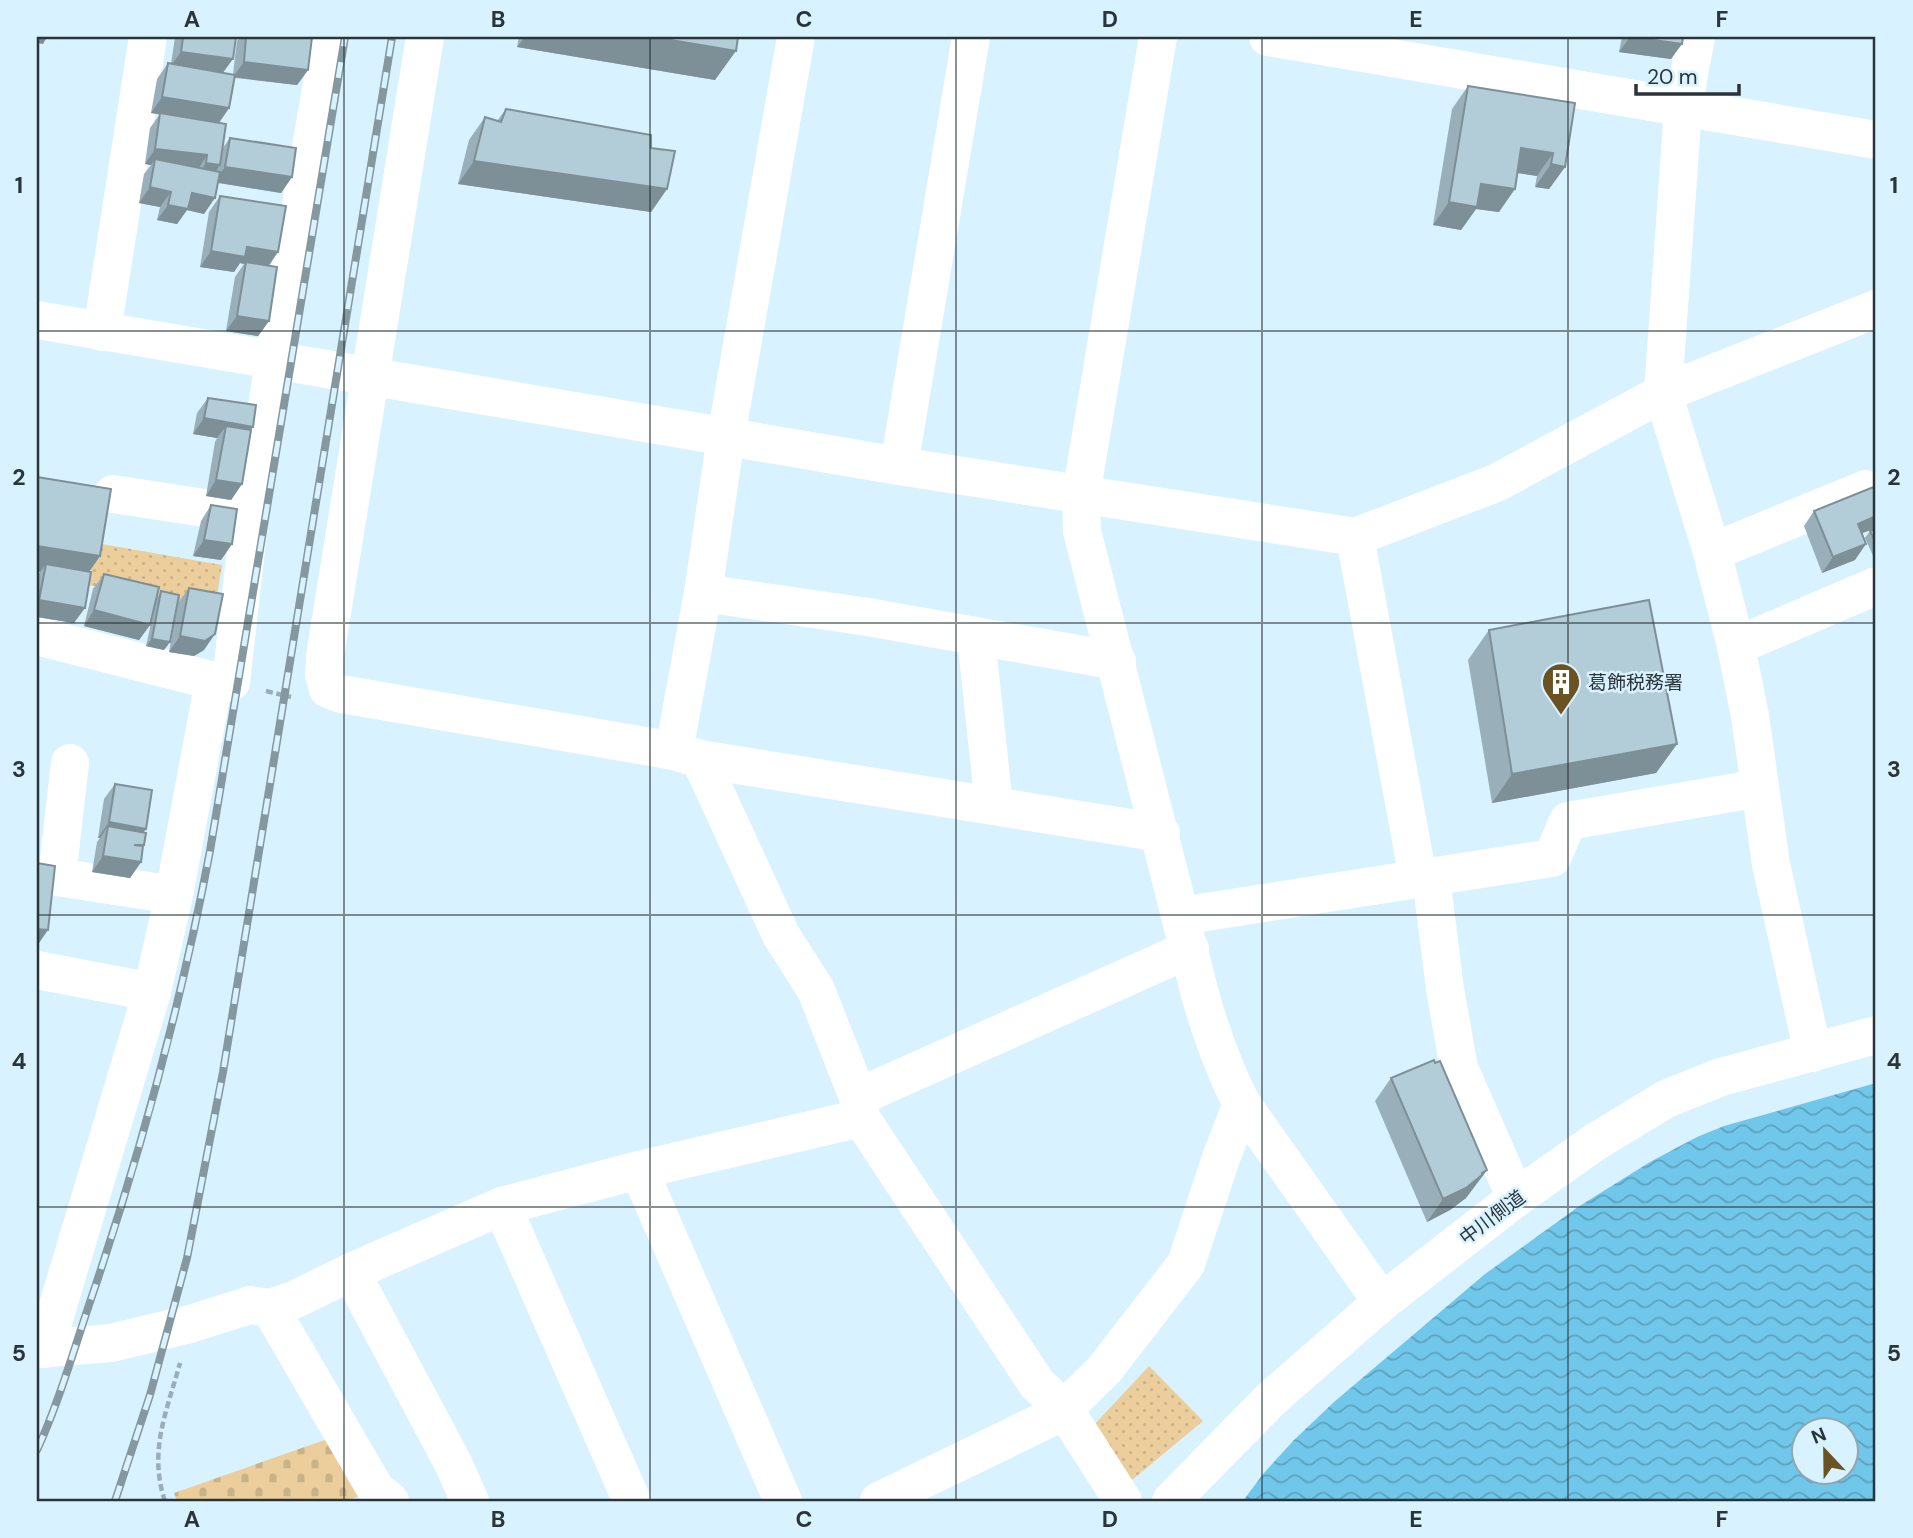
<svg xmlns="http://www.w3.org/2000/svg" width="1913" height="1538" font-family="'DM Sans','Noto Sans JP',sans-serif">
<style>
.green{fill:url(#green-dots)}
.cemetery{fill:url(#cemetery-stones)}
.water{fill:url(#water-waves);fill-rule:evenodd}
.lines{fill:none;stroke-linecap:round;stroke-linejoin:round}
.path{stroke:#99aeb8;stroke-width:4.5;stroke-dasharray:7 3.5;stroke-linecap:butt}
.minor{stroke:#fff;stroke-width:38}
.rail-casing{stroke:#8598a0;stroke-width:8}
.rail{stroke:#d8f2ff;stroke-width:5;stroke-dasharray:16;stroke-linecap:butt}
.wall{fill:#99afba}
.shaded-wall{fill:#7d8f97}
.building{fill:#b2ccd8;stroke:#7d8f97;stroke-width:2}
.grid{fill:none;stroke:#2a3539;stroke-width:2;stroke-opacity:0.55}
.labels{text-anchor:middle;stroke-width:5;stroke-linejoin:round;paint-order:stroke}
.poi-label{font-size:19px;fill:#2a3539;stroke:#d8f2ff;text-anchor:start}
.street-label{font-size:19px;fill:#2a3539;stroke:#d8f2ff}
.neatline{fill:none;stroke:#2a3539;stroke-width:2.5}
.grid-label{font-size:23px;text-anchor:middle;font-weight:bold;fill:#2a3539}
</style>
<defs>
<pattern id="green-dots" width="8" height="8" patternUnits="userSpaceOnUse" patternTransform="scale(1.75)"><rect width="8" height="8" fill="#ebce9c"/><path d="M2 2h.1M6 6h.1" fill="none" stroke="#cab287" stroke-width="1.8" stroke-linecap="round"/></pattern>
<pattern id="cemetery-stones" width="16" height="16" patternUnits="userSpaceOnUse" patternTransform="scale(1.75)"><rect width="16" height="16" fill="#ebce9c"/><path d="M2 7V4a2 2 0 0 1 4 0v3zM10 15v-3a2 2 0 0 1 4 0v3z" fill="#cab287"/></pattern>
<pattern id="water-waves" width="16" height="10" patternUnits="userSpaceOnUse" patternTransform="scale(1.75)"><rect width="16" height="10" fill="#71c7ea"/><path d="M0 5q4-4 8 0t8 0" fill="none" stroke="#5da2bf"/></pattern>
</defs>
<rect width="100%" height="100%" fill="#d8f2ff"/>
<g class="green">
<polygon points="96,543 222,565 215,608 88,585"/>
<polygon points="1149,1366 1203,1421 1132,1480 1094,1425"/>
</g>
<polygon class="cemetery" points="336,1436 364,1495 342,1501 177,1501 174,1493"/>
<path class="water" d="M1876,1083V1501H1243L1263,1474L1294,1440L1334,1402L1485,1274L1578,1207L1650,1162L1697,1137L1724,1126ZM1804,1430H1846V1472H1804Z"/>
<g class="lines">
<g class="path">
<polyline points="266,691 291,697"/>
<path d="M165,1501C148,1451 167,1411 180,1363"/>
</g>
<g class="minor">
<polyline points="425,37 325,656 324,675 328,689 341,694 674,751 700,759 1161,833"/>
<path d="M1158,37L1081,495L1082,531L1200,994C1211,1033 1223,1068 1242,1104L1382,1302"/>
<polyline points="1268,37 1876,140"/>
<polyline points="1696,37 1683,108 1663,393 1712,552 1736,646 1750,716 1771,864 1813,1053"/>
<polyline points="37,320 899,466 1355,537 1496,483 1663,393 1876,309"/>
<polyline points="102,332 148,37"/>
<polyline points="899,466 971,37"/>
<polyline points="113,494 250,515"/>
<polyline points="1355,537 1418,878"/>
<polyline points="1712,552 1866,489"/>
<polyline points="703,593 868,617 1117,661"/>
<polyline points="37,636 214,681 231,682 250,515 274,361 330,37"/>
<polyline points="976,637 994,806"/>
<polyline points="1736,646 1876,586"/>
<polyline points="674,751 703,593 726,437 796,37"/>
<polyline points="700,759 781,935 816,990 858,1097 861,1118 1037,1384 1064,1409 1123,1501"/>
<polyline points="70,763 57,877 174,895"/>
<polyline points="1431,877 1445,989 1459,1068 1516,1198"/>
<polyline points="1181,916 1552,858 1568,821 1760,788"/>
<polyline points="37,970 152,992"/>
<polyline points="858,1097 1190,949"/>
<polyline points="639,1170 783,1501"/>
<polyline points="502,1206 632,1501"/>
<polyline points="351,1272 453,1463 470,1501"/>
<polyline points="270,1308 376,1490 390,1501"/>
<polyline points="37,1349 111,1343 190,1324 250,1305 270,1308 294,1300 351,1272 502,1206 639,1170 861,1118"/>
<polyline points="45,1349 152,992 174,895 214,681"/>
<polyline points="879,1501 1050,1418 1064,1409 1104,1370 1186,1264 1221,1158 1242,1104"/>
<polyline points="1171,1501 1271,1399 1382,1302 1516,1198 1595,1142 1666,1099 1721,1077 1876,1035"/>
</g>
<g class="rail-casing">
<g id="rail">
<path d="M37,1450C59,1402 74,1349 91,1299C141,1152 181,1004 210,851L345,37"/>
<polyline points="115,1501 150,1395 187,1258 223,1072 392,37"/>
</g>
</g>
<use href="#rail" class="rail"/>
</g>
<g class="wall">
<polygon points="175,37 236,37 223,73 233,74 237,41 240,37 312,37 308,70 297,85 235,78 229,108 219,123 222,149 230,138 292,177 281,193 218,183 204,214 187,210 177,224 157,220 160,207 139,203 144,174 151,165 145,164 150,128 160,114 151,113 157,79 168,63 171,64"/>
<polygon points="519,37 738,37 715,80 517,47"/>
<polygon points="1622,37 1683,37 1671,59 1619,52"/>
<polygon points="1468,86 1575,103 1565,167 1549,189 1535,187 1537,176 1517,173 1499,212 1476,209 1461,230 1433,225 1452,109"/>
<polygon points="506,109 651,148 667,189 651,212 458,184 469,140 485,117 497,121"/>
<polygon points="220,196 269,266 269,321 258,336 226,331 235,277 244,264 240,263 234,272 200,267 209,212"/>
<polygon points="208,398 253,427 250,430 242,484 231,500 206,496 215,442 217,438 193,434 197,413"/>
<polygon points="37,477 100,556 89,572 74,623 37,617 37,577 40,572"/>
<polygon points="211,505 232,544 221,560 193,556 201,521"/>
<polygon points="1814,511 1876,528 1861,533 1855,560 1822,573 1804,526"/>
<polygon points="1876,528 1876,562 1865,538 1870,531"/>
<polygon points="104,574 157,598 161,591 170,642 164,650 146,646 154,610 150,625 139,640 84,626 93,589"/>
<polygon points="189,588 204,650 194,656 169,652 178,603"/>
<polygon points="1489,630 1677,744 1656,773 1492,803 1468,660"/>
<polygon points="115,784 146,829 144,832 141,862 130,878 92,872 97,842 100,838 98,838 104,799"/>
<polygon points="1391,1078 1487,1170 1466,1198 1450,1210 1427,1222 1375,1101"/>
</g>
<g class="shaded-wall">
<polygon points="37,37 47,37 43,44 37,43"/>
<polygon points="525,37 653,37 736,51 715,80 517,47"/>
<polygon points="1630,37 1633,37 1682,44 1671,59 1619,52"/>
<polygon points="181,52 233,59 222,74 170,67"/>
<polygon points="244,62 308,70 297,85 233,77"/>
<polygon points="162,97 229,108 218,124 151,113"/>
<polygon points="1521,148 1553,153 1537,176 1505,171"/>
<polygon points="155,149 207,155 197,171 155,159 151,165 145,164"/>
<polygon points="474,161 667,189 651,212 458,184"/>
<polygon points="206,163 220,165 209,181 195,179"/>
<polygon points="1551,164 1565,167 1549,189 1535,187"/>
<polygon points="225,167 292,177 281,193 214,182"/>
<polygon points="1481,184 1515,189 1499,212 1476,209 1461,230 1433,225 1449,202"/>
<polygon points="150,187 171,192 160,207 139,203"/>
<polygon points="192,193 215,198 204,214 187,210 177,224 157,220 168,205"/>
<polygon points="247,247 278,252 268,267 246,262 244,264 240,263 234,272 200,267 211,251"/>
<polygon points="237,316 269,321 258,336 226,331"/>
<polygon points="204,418 253,427 242,442 226,426 217,438 193,434"/>
<polygon points="216,480 242,484 231,500 206,496"/>
<polygon points="1876,516 1876,528 1847,539 1858,524"/>
<polygon points="204,540 232,544 221,560 193,556"/>
<polygon points="1866,544 1855,560 1822,573 1833,557"/>
<polygon points="37,546 100,556 84,579 46,564 40,572 37,571"/>
<polygon points="39,600 85,608 74,623 37,617 37,603"/>
<polygon points="94,610 150,625 139,640 84,626"/>
<polygon points="215,634 204,650 194,656 169,652 180,636"/>
<polygon points="152,639 170,642 164,650 146,646"/>
<polygon points="1677,744 1656,773 1492,803 1512,774"/>
<polygon points="109,822 146,829 135,844 108,826 100,838 98,838"/>
<polygon points="134,845 144,845 133,860 141,862 130,878 92,872 103,856"/>
<polygon points="37,929 48,930 37,946"/>
<polygon points="1487,1170 1466,1198 1450,1210 1427,1222 1443,1199"/>
</g>
<g class="building">
<polygon points="183,37 236,37 233,59 181,52"/>
<polygon points="246,37 312,37 308,70 244,62"/>
<polygon points="653,37 738,37 736,51"/>
<polygon points="1633,37 1683,37 1682,44"/>
<polygon points="168,63 235,75 229,108 162,97"/>
<polygon points="1468,86 1575,103 1565,167 1551,164 1553,153 1521,148 1515,189 1481,184 1477,207 1449,202"/>
<polygon points="506,109 651,135 651,148 675,151 667,189 474,161 485,117 501,122"/>
<polygon points="160,113 226,124 220,165 206,163 207,155 155,149"/>
<polygon points="230,138 296,148 292,177 225,167"/>
<polygon points="155,159 220,172 215,198 192,193 188,209 168,205 171,192 150,187"/>
<polygon points="220,196 286,206 278,252 247,247 245,257 211,251"/>
<polygon points="246,262 277,267 269,321 237,316"/>
<polygon points="208,398 256,405 253,427 204,418"/>
<polygon points="226,426 251,430 242,484 216,480"/>
<polygon points="37,477 111,489 100,556 37,546"/>
<polygon points="1876,486 1876,516 1858,524 1866,544 1833,557 1814,511"/>
<polygon points="211,505 237,509 232,544 204,540"/>
<polygon points="1876,528 1876,543 1870,531"/>
<polygon points="46,564 91,572 85,608 39,600"/>
<polygon points="104,574 159,587 150,625 94,610"/>
<polygon points="189,588 223,594 215,634 205,641 180,636"/>
<polygon points="161,591 179,595 170,642 152,639"/>
<polygon points="1649,600 1677,744 1512,774 1489,630"/>
<polygon points="115,784 152,790 146,829 109,822"/>
<polygon points="108,826 146,833 144,845 134,845 143,846 141,862 103,856"/>
<polygon points="37,863 55,866 48,930 37,929"/>
<polygon points="1434,1060 1435,1063 1440,1061 1487,1170 1482,1173 1482,1175 1466,1188 1443,1199 1391,1078"/>
</g>
<path class="grid" d="M344,37V1501M650,37V1501M956,37V1501M1262,37V1501M1568,37V1501M37,331H1876M37,623H1876M37,915H1876M37,1207H1876"/>
<defs>
<g id="building-pin" transform="scale(2.0125)"><path d="M0 17L-7.5 6A9.5 9.5 0 1 1 7.5 6Z" fill="#6b5223" stroke="#d8f2ff"/><path d="M-4-6H4V6H1V3H-1V6H-4ZM-2.5-4.3h1.7v1.8h-1.7ZM.8-4.3h1.7v1.8H.8ZM-2.5-1h1.7V.8h-1.7ZM.8-1h1.7V.8H.8Z" fill="#fff"/></g>
</defs>
<g fill-rule="evenodd">
<use href="#building-pin" x="1561" y="682"/>
</g>
<g class="labels">
<g class="poi-label">
<text x="1588" y="689">葛飾税務署</text>
</g>
<g class="street-label">
<text transform="translate(1492 1217) rotate(-37)" y="7">中川側道</text>
</g>
</g>
<rect width="1913" height="1538" fill="none" stroke="#d8f2ff" stroke-width="77"/>
<g transform="translate(1825 1451) rotate(338)"><circle r="33" fill="#d8f2ff" stroke="#92a6b0" stroke-width="2"/>
<path d="M0-5L12 26L0 18L-12 26Z" fill="#6b5223"/>
<text y="-10" font-size="19" font-weight="bold" text-anchor="middle" fill="#2a3539">N</text>
</g>
<path d="M1636 84v10h103v-10" fill="none" stroke="#2a3539" stroke-width="3.5"/>
<text x="1647" y="84" font-size="21" fill="#2a3539" stroke="#d8f2ff" stroke-width="5" paint-order="stroke">20 m</text>
<rect x="38" y="38" width="1836" height="1462" class="neatline"/>
<g class="grid-label">
<text x="192" y="27">A</text>
<text x="498" y="27">B</text>
<text x="804" y="27">C</text>
<text x="1110" y="27">D</text>
<text x="1416" y="27">E</text>
<text x="1722" y="27">F</text>
<text x="19" y="193">1</text>
<text x="1894" y="193">1</text>
<text x="19" y="485">2</text>
<text x="1894" y="485">2</text>
<text x="19" y="777">3</text>
<text x="1894" y="777">3</text>
<text x="19" y="1069">4</text>
<text x="1894" y="1069">4</text>
<text x="19" y="1361">5</text>
<text x="1894" y="1361">5</text>
<text x="192" y="1527">A</text>
<text x="498" y="1527">B</text>
<text x="804" y="1527">C</text>
<text x="1110" y="1527">D</text>
<text x="1416" y="1527">E</text>
<text x="1722" y="1527">F</text>
</g>
</svg>
